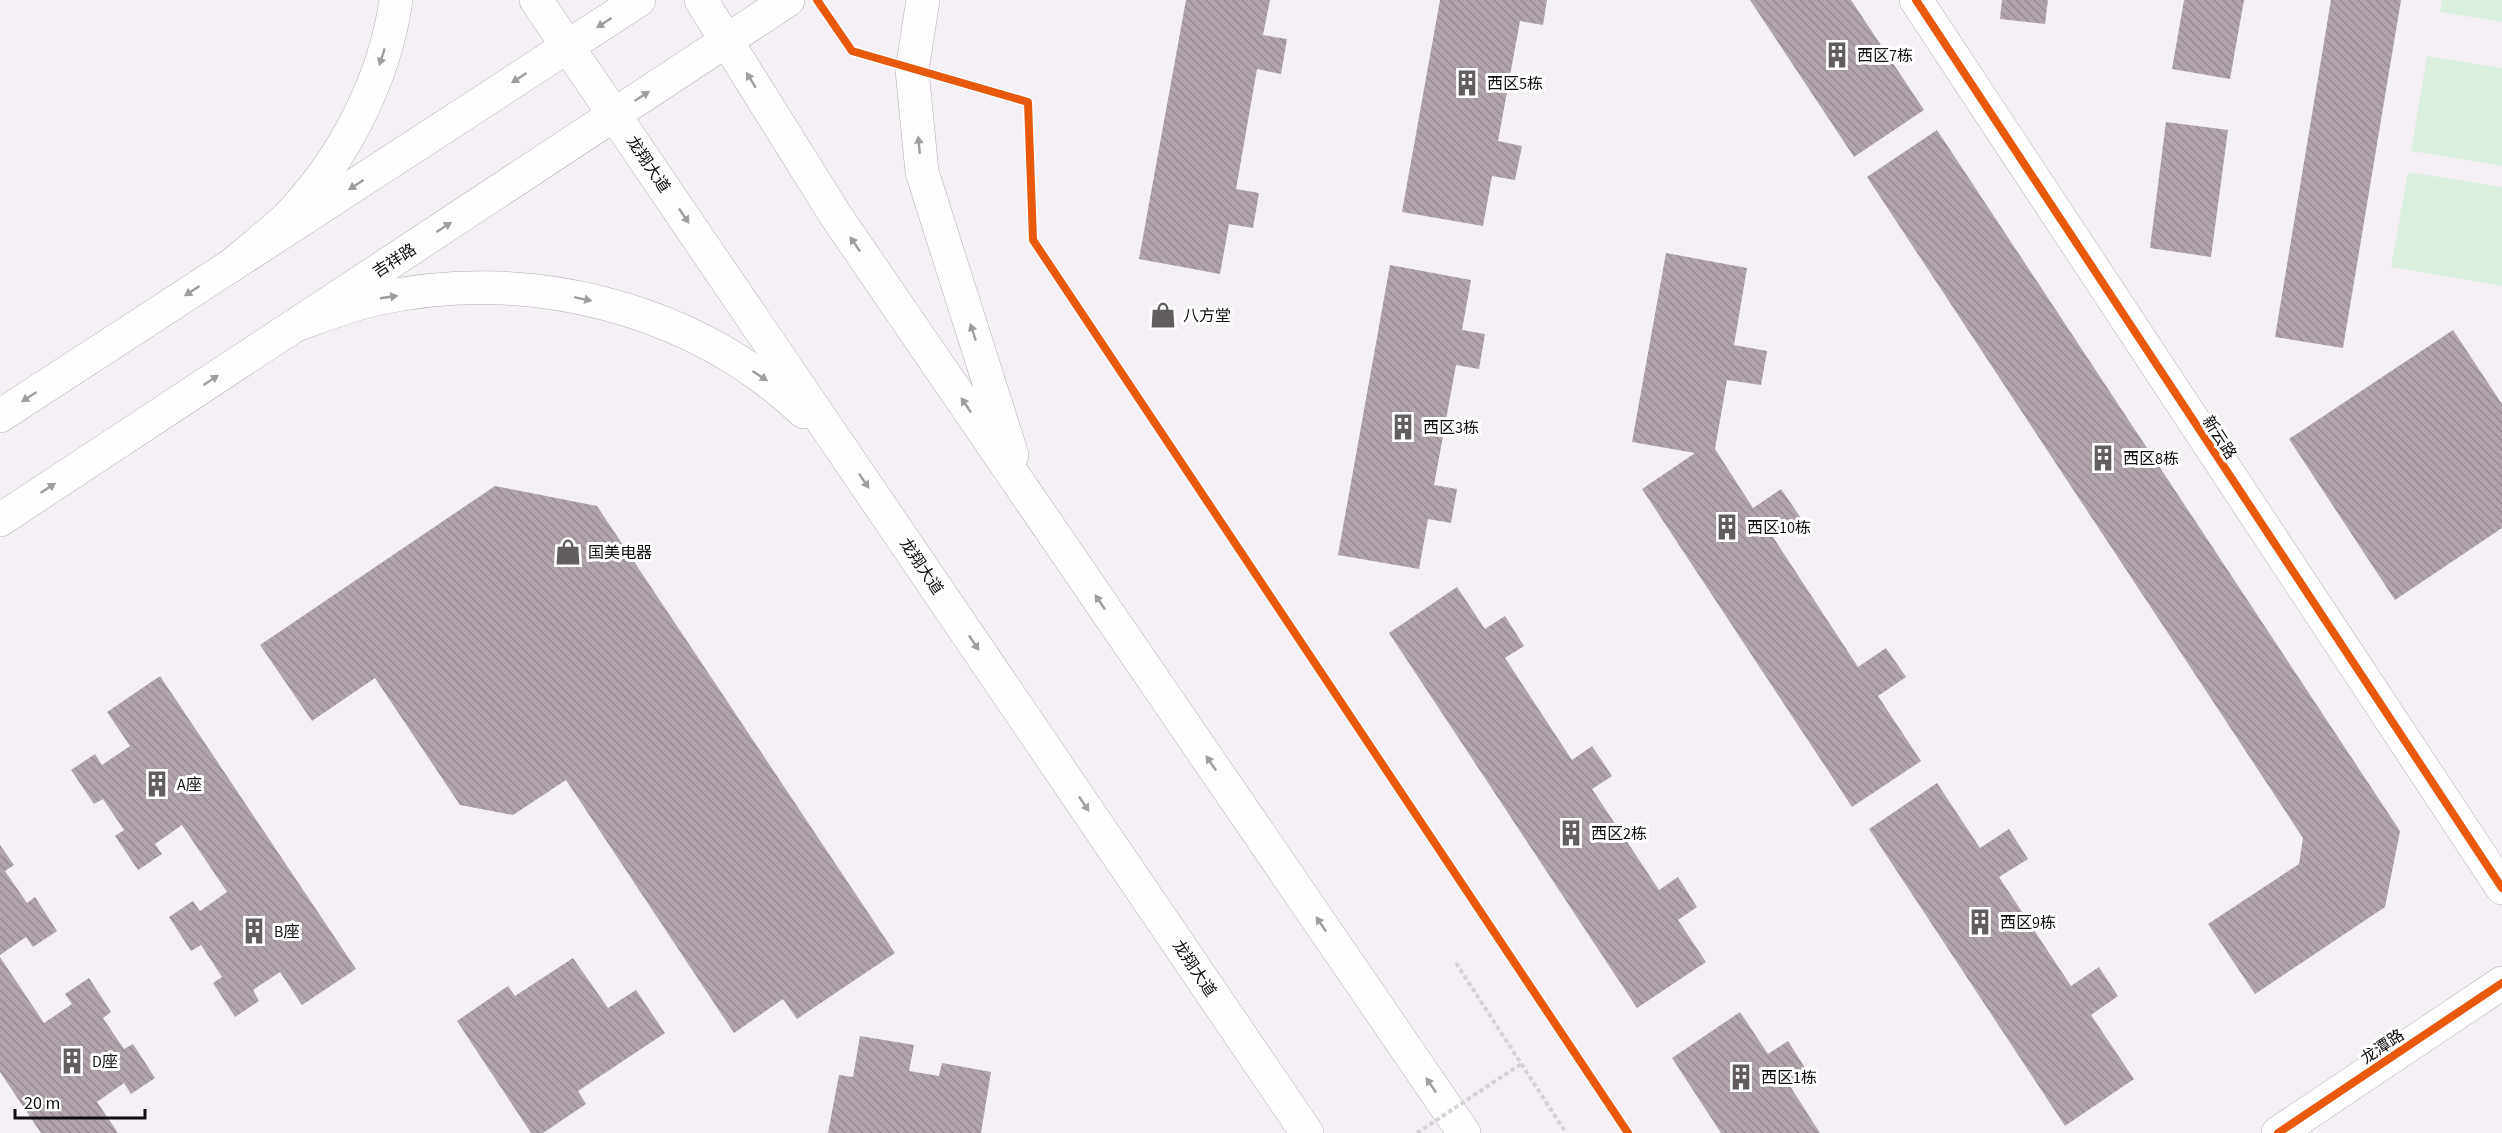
<svg xmlns="http://www.w3.org/2000/svg" width="2502" height="1133" font-family="'Source Sans 3','Noto Sans SC',sans-serif">
<style>
.grass{fill:#dcf0e0}
.building{fill:url(#building-back-hatch)}
.lines{fill:none;stroke-linecap:round;stroke-linejoin:round}
.street-casing{stroke:#b3b0b3;stroke-width:34}
.secondary-casing{stroke:#b3b0b3;stroke-width:34}
.primary-casing{stroke:#b3b0b3;stroke-width:34}
.path{stroke:#d5d3d5;stroke-width:4;stroke-dasharray:4.5 3;stroke-linecap:butt}
.street{stroke:#fefdfe;stroke-width:33}
.secondary{stroke:#fefdfe;stroke-width:33}
.primary{stroke:#fefdfe;stroke-width:33}
.path-bridge{stroke:#d5d3d5;stroke-width:4;stroke-dasharray:4.5 3;stroke-linecap:butt}
.cycleway-casing{stroke:#fff;stroke-width:11}
.cycleway{stroke:#e8590c;stroke-width:8}
.oneway{fill:#9f9d9f}
.labels{text-anchor:middle;stroke-width:6;stroke-linejoin:round;paint-order:stroke}
.poi-label{font-size:16px;fill:#100d10;stroke:#fff;text-anchor:start}
.street-label{font-size:16px;fill:#100d10;stroke:#fff}
</style>
<defs>
<pattern id="building-back-hatch" width="6" height="6" patternUnits="userSpaceOnUse" patternTransform="scale(1.5)"><rect width="6" height="6" fill="#b1a4ac"/><path d="M-1 5l2 2M0 0l6 6M5-1l2 2" fill="none" stroke="#978c93"/></pattern>
</defs>
<rect width="100%" height="100%" fill="#f5f0f5"/>
<g class="grass">
<polygon points="2442,0 2502,0 2502,22 2440,12"/>
<polygon points="2427,56 2502,68 2502,166 2411,151"/>
<polygon points="2408,172 2502,187 2502,286 2391,267"/>
</g>
<g class="building">
<polygon points="1186,0 1270,0 1263,35 1287,39 1281,74 1257,69 1236,189 1259,193 1253,228 1229,224 1220,274 1139,259"/>
<polygon points="1440,0 1547,0 1543,25 1520,21 1498,141 1522,146 1515,180 1492,176 1483,226 1402,212"/>
<polygon points="1750,0 1851,0 1924,110 1854,157"/>
<polygon points="2002,0 2048,0 2045,24 2000,19"/>
<polygon points="2184,0 2244,0 2230,79 2172,69"/>
<polygon points="2331,0 2401,0 2343,348 2275,337"/>
<polygon points="2166,122 2228,130 2211,257 2150,248"/>
<polygon points="1937,130 2400,831 2385,907 2255,994 2208,924 2299,864 2303,838 1867,177"/>
<polygon points="1666,253 1747,268 1734,345 1767,351 1761,385 1727,380 1715,449 1753,508 1781,489 1801,518 1773,537 1858,667 1886,648 1906,677 1878,696 1921,761 1852,807 1642,489 1695,453 1632,442"/>
<polygon points="1390,265 1471,280 1462,330 1485,334 1479,369 1456,365 1434,485 1457,489 1451,523 1428,519 1419,569 1338,555"/>
<polygon points="2453,330 2502,404 2502,528 2395,600 2289,439"/>
<polygon points="495,486 597,506 895,953 797,1019 783,999 734,1033 566,780 513,815 460,805 375,678 312,721 260,645"/>
<polygon points="1457,587 1485,629 1505,616 1524,646 1505,658 1572,760 1592,746 1612,776 1592,789 1659,890 1678,877 1697,907 1678,920 1706,962 1637,1008 1389,633"/>
<polygon points="160,676 356,969 302,1005 280,972 253,990 259,1001 235,1017 213,983 222,977 201,945 191,951 169,917 193,901 200,911 227,892 182,825 155,844 162,854 138,870 115,836 124,830 103,799 94,804 71,770 95,754 102,765 130,746 107,712"/>
<polygon points="1937,783 1980,848 2009,829 2028,859 1999,877 2071,986 2099,967 2118,996 2091,1015 2134,1079 2065,1126 1869,829"/>
<polygon points="0,845 14,865 5,871 27,903 35,897 57,931 33,947 26,937 0,955"/>
<polygon points="0,957 44,1023 72,1004 65,994 89,978 111,1012 103,1018 124,1049 133,1044 155,1078 131,1094 124,1083 97,1102 118,1133 41,1133 0,1072"/>
<polygon points="573,958 608,1008 636,990 665,1033 578,1091 586,1104 543,1133 531,1133 457,1021 508,986 515,996"/>
<polygon points="1740,1012 1768,1054 1788,1041 1807,1071 1788,1083 1820,1133 1721,1133 1672,1058"/>
<polygon points="860,1036 914,1045 909,1071 939,1076 942,1063 991,1072 981,1133 828,1133 839,1075 853,1077"/>
</g>
<g class="lines">
<g class="street-casing">
<g id="street">
<polyline points="1916,0 2502,888"/>
<polyline points="2278,1133 2502,983"/>
</g>
</g>
<g class="secondary-casing">
<g id="secondary">
<polyline points="0,416 639,0"/>
<polyline points="0,520 788,0"/>
</g>
</g>
<g class="primary-casing">
<g id="primary">
<polyline points="536,0 1307,1133"/>
<polyline points="701,0 836,216 1464,1133"/>
<polyline points="923,0 912,70 922,172 1012,455"/>
<path d="M231,266C249,250 269,235 287,218C343,161 385,79 396,0"/>
<path d="M294,326C320,317 348,305 376,299C526,266 691,306 804,412"/>
</g>
</g>
<polyline class="path" points="1456,963 1566,1133"/>
<use href="#street" class="street"/>
<use href="#secondary" class="secondary"/>
<use href="#primary" class="primary"/>
<polyline class="path-bridge" points="1417,1133 1521,1064"/>
<g class="cycleway-casing">
<g id="cycleway">
<polyline points="817,0 852,51 1028,102 1033,240 1628,1133"/>
<polyline points="1916,0 2502,888"/>
<polyline points="2278,1133 2502,983"/>
</g>
</g>
<use href="#cycleway" class="cycleway"/>
</g>
<defs><path id="oneway-solid" d="M-6-.8H1V-3.2L6.5 0L1 3.2V.8H-6Z" transform="scale(1.5)"/></defs>
<g class="oneway">
<use href="#oneway-solid" transform="translate(604 23) rotate(147)"/>
<use href="#oneway-solid" transform="translate(382 57) rotate(108)"/>
<use href="#oneway-solid" transform="translate(519 78) rotate(147)"/>
<use href="#oneway-solid" transform="translate(751 80) rotate(-122)"/>
<use href="#oneway-solid" transform="translate(642 96) rotate(-33)"/>
<use href="#oneway-solid" transform="translate(919 145) rotate(-95)"/>
<use href="#oneway-solid" transform="translate(356 185) rotate(147)"/>
<use href="#oneway-solid" transform="translate(684 216) rotate(56)"/>
<use href="#oneway-solid" transform="translate(444 227) rotate(-33)"/>
<use href="#oneway-solid" transform="translate(855 244) rotate(-124)"/>
<use href="#oneway-solid" transform="translate(192 291) rotate(147)"/>
<use href="#oneway-solid" transform="translate(389 297) rotate(-8)"/>
<use href="#oneway-solid" transform="translate(583 299) rotate(12)"/>
<use href="#oneway-solid" transform="translate(973 332) rotate(-108)"/>
<use href="#oneway-solid" transform="translate(760 376) rotate(33)"/>
<use href="#oneway-solid" transform="translate(211 380) rotate(-33)"/>
<use href="#oneway-solid" transform="translate(29 397) rotate(147)"/>
<use href="#oneway-solid" transform="translate(966 405) rotate(-124)"/>
<use href="#oneway-solid" transform="translate(864 481) rotate(56)"/>
<use href="#oneway-solid" transform="translate(48 488) rotate(-33)"/>
<use href="#oneway-solid" transform="translate(1100 602) rotate(-124)"/>
<use href="#oneway-solid" transform="translate(974 643) rotate(56)"/>
<use href="#oneway-solid" transform="translate(1211 763) rotate(-124)"/>
<use href="#oneway-solid" transform="translate(1084 804) rotate(56)"/>
<use href="#oneway-solid" transform="translate(1321 924) rotate(-124)"/>
<use href="#oneway-solid" transform="translate(1431 1085) rotate(-124)"/>
</g>
<defs>
<g id="building-bare" transform="scale(2.07)"><path d="M-4-6H4V6H1V3H-1V6H-4ZM-2.5-4.3h1.7v1.8h-1.7ZM.8-4.3h1.7v1.8H.8ZM-2.5-1h1.7V.8h-1.7ZM.8-1h1.7V.8H.8Z" fill="#605c60" stroke="#fff" stroke-width="2.5" paint-order="stroke"/></g>
<g id="shop-bare" transform="scale(2.07)"><path d="M-5-2.5h2.3a2.7 3.5 0 0 1 5.4 0H5L5.5 6h-11ZM-1.5-2.5h3a1.5 2.3 0 0 0-3 0Z" fill="#605c60" stroke="#fff" stroke-width="2.5" paint-order="stroke"/></g>
</defs>
<g fill-rule="evenodd">
<use href="#building-bare" x="1837" y="55"/>
<use href="#building-bare" x="1467" y="83"/>
<use href="#shop-bare" x="1163" y="315"/>
<use href="#building-bare" x="1403" y="427"/>
<use href="#building-bare" x="2103" y="458"/>
<use href="#building-bare" x="1727" y="527"/>
<use href="#shop-bare" x="568" y="552"/>
<use href="#building-bare" x="157" y="784"/>
<use href="#building-bare" x="1571" y="833"/>
<use href="#building-bare" x="1980" y="922"/>
<use href="#building-bare" x="254" y="931"/>
<use href="#building-bare" x="72" y="1061"/>
<use href="#building-bare" x="1741" y="1077"/>
</g>
<g class="labels">
<g class="poi-label">
<text x="1857" y="61">西区7栋</text>
<text x="1487" y="89">西区5栋</text>
<text x="1183" y="321">八方堂</text>
<text x="1423" y="433">西区3栋</text>
<text x="2123" y="464">西区8栋</text>
<text x="1747" y="533">西区10栋</text>
<text x="588" y="558">国美电器</text>
<text x="177" y="790">A座</text>
<text x="1591" y="839">西区2栋</text>
<text x="2000" y="928">西区9栋</text>
<text x="274" y="937">B座</text>
<text x="92" y="1067">D座</text>
<text x="1761" y="1083">西区1栋</text>
</g>
<g class="street-label">
<text transform="translate(649 164) rotate(56)" y="6">龙翔大道</text>
<text transform="translate(394 260) rotate(-33)" y="6">吉祥路</text>
<text transform="translate(2220 437) rotate(57)" y="6">新云路</text>
<text transform="translate(922 566) rotate(56)" y="6">龙翔大道</text>
<text transform="translate(1195 968) rotate(56)" y="6">龙翔大道</text>
<text transform="translate(2382 1046) rotate(-34)" y="6">龙潭路</text>
</g>
</g>
<path d="M15 1109v9h130v-9" fill="none" stroke="#100d10" stroke-width="3"/>
<text x="24" y="1109" font-size="18" fill="#100d10" stroke="#ffffff" stroke-width="4.5" paint-order="stroke">20 m</text>
</svg>
